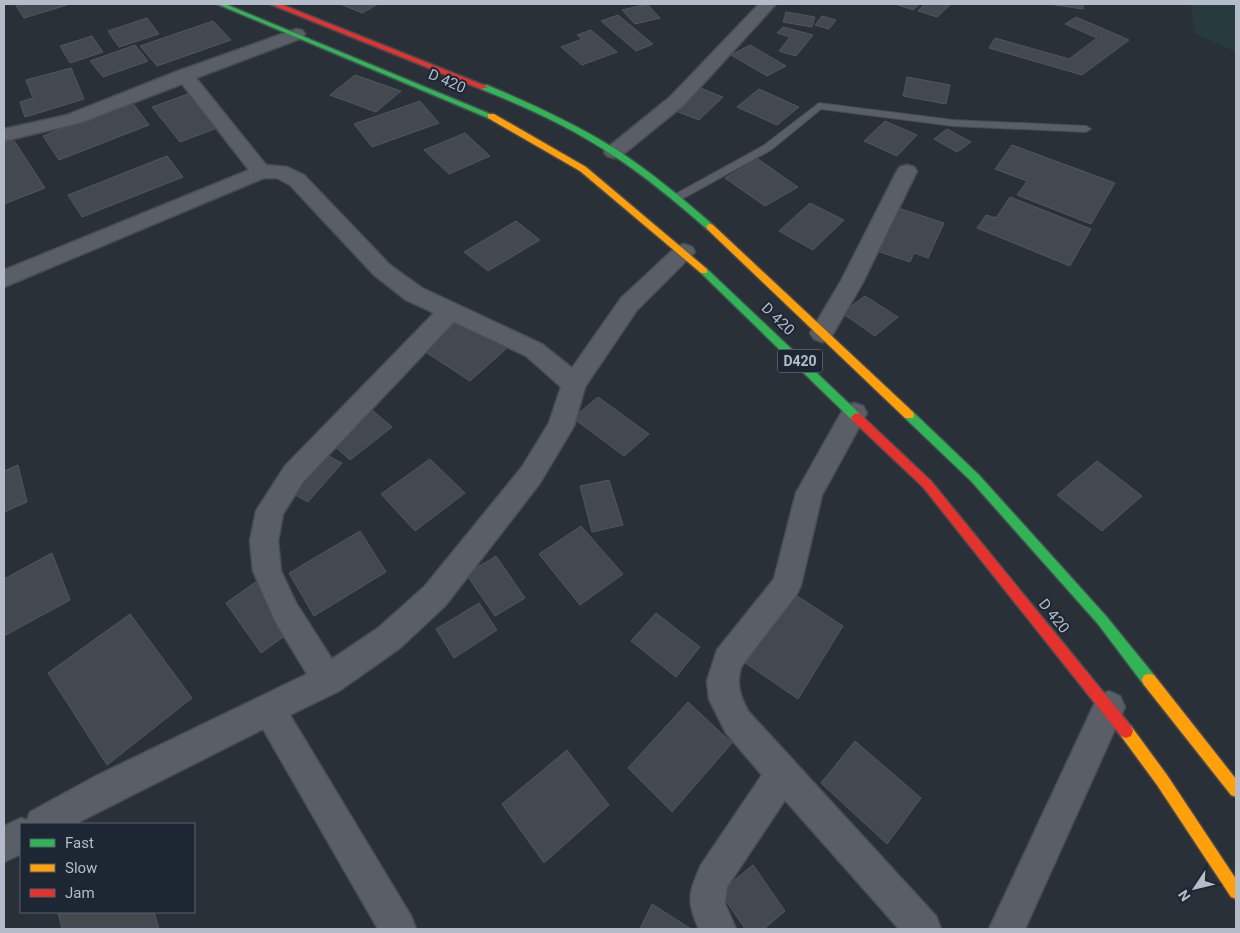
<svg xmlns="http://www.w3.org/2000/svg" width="1240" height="933" font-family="Roboto,sans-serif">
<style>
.green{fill:#273a3e}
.building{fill:#444950;stroke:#52575f}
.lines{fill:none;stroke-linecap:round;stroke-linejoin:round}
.lane-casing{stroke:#484c53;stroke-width:2}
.street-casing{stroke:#484c53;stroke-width:3}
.fast-casing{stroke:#474c53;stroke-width:3}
.slow-casing{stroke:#474c53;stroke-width:3}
.jam-casing{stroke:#474c53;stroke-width:3}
.lane{fill:#5a5e66;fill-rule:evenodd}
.street{fill:#5a5e66;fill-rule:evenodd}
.fast{fill:#30b455;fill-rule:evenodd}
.slow{fill:#ff9f0a;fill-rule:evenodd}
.jam{fill:#e5322d;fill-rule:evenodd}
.labels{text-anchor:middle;stroke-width:4;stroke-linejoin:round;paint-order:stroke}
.shield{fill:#1d2633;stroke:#878f9c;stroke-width:1}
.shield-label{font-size:14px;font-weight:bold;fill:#b4bcc9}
.street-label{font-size:15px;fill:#b4bcc9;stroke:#1d2633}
</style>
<rect width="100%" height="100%" fill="#2a3038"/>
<polygon class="green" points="1191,4 1236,4 1236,52 1194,33"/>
<g class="building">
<polygon points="15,4 66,4 67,5 24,18"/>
<polygon points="340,4 378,4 362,13"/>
<polygon points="647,4 660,18 635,24 622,10"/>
<polygon points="895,4 920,4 913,10"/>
<polygon points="925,4 951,4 937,17 918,11"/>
<polygon points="1049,4 1083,4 1083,9"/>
<polygon points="786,12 815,17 812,27 783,22"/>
<polygon points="618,15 653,44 636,51 601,21"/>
<polygon points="822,16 836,20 829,29 815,25"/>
<polygon points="1076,17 1129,40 1082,75 989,48 995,38 1069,59 1097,38 1065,24"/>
<polygon points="147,18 159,34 119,47 108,31"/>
<polygon points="213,21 231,40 157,66 140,46"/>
<polygon points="783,27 813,35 796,56 779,51 790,37 777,33"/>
<polygon points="591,30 617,52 582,65 561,47 582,39 577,35"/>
<polygon points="92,36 103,52 70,63 60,46"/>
<polygon points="135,45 148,61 103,77 90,61"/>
<polygon points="750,45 786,66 767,76 731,55"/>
<polygon points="71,68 84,99 25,117 20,102 33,98 26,80"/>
<polygon points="355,75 401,91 376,112 330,95"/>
<polygon points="907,77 950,85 946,104 903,96"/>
<polygon points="695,86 723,97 699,120 671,109"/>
<polygon points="759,89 799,107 777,125 737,107"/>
<polygon points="188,94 217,128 180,142 152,107"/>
<polygon points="420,101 439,123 372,147 354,124"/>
<polygon points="132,102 149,125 59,160 43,136"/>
<polygon points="885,121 917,135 897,156 864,141"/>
<polygon points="947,129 971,142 957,152 934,139"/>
<polygon points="465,133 490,156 449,174 424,150"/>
<polygon points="13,139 45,188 4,204 4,142"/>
<polygon points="1012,145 1115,183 1091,224 1017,195 1027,181 995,169"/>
<polygon points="167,156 183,177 82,217 68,195"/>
<polygon points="758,159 798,187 765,206 725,178"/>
<polygon points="1010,197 1091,229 1070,266 977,228 986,215 996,218"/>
<polygon points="810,203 844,220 813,250 779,231"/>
<polygon points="895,207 944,223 928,258 914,253 910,262 874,250"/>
<polygon points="516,221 540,240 488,271 464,252"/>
<polygon points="865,296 898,317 875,336 842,313"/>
<polygon points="458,318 507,348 470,381 421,349"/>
<polygon points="598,397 649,434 624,456 573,418"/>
<polygon points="371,409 392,427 350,460 329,441"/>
<polygon points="321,452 342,463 308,502 286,490"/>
<polygon points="430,459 465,493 415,531 381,494"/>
<polygon points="1097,461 1142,496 1102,531 1057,495"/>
<polygon points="18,465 27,502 4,512 4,471"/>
<polygon points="609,480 623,525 592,532 580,486"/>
<polygon points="581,526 623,574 580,605 539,554"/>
<polygon points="360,531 386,572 314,616 289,573"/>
<polygon points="52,553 70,600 4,636 4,579"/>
<polygon points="496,556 525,598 495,616 466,574"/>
<polygon points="257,581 293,630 261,653 226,603"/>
<polygon points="791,592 843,626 798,699 744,662"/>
<polygon points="479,603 497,630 454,658 436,629"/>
<polygon points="656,613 700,647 676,677 631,641"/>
<polygon points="130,614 192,698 107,765 48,673"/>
<polygon points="688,702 732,743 672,812 628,768"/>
<polygon points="855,741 921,798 887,844 821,783"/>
<polygon points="567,750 609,805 544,863 502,804"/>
<polygon points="753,865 785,911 764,929 745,929 720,892"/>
<polygon points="652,904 691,929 640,929"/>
<polygon points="58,912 154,912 159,929 62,929"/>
</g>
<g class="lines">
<g class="lane-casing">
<polygon id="lane" points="819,103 953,120 1086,126 1091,129 1086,132 953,126 821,109 771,150 680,200 672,200 672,196 763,146"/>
</g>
<g class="street-casing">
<g id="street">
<polygon points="759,4 776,4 684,105 621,156 614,158 607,156 604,152 607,148 670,97"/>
<path d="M296,29L302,30L305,34L302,38L196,78L266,165L287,167L304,175L390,265L422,288L542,344L572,368L621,298L676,247L684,244L692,247L695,252L637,310L585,387L574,426L540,483L445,606L400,648L339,691L290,715L411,916L416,929H378L263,729L75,824H21V854L4,862V826L21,818L27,820L30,812L96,776L307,674L276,623L253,571L250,541L256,511L285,466L434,313L406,300L374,275L290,185L277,178H264L4,287V270L249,170L182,84L80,123L4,141V129L67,115L178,71ZM454,322L526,356L561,387L549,423L522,467L425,586L378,628L332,659L296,603L281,571L278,541L283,514L303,482Z"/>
<polygon points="907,165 914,167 917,171 863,282 830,339 822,342 814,339 810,333 841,281 897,171 900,167"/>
<path d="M854,403L863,406L867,413L822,495L801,585L797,594L741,667C736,685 740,695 748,711L936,916L941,929H899L785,800L727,887L725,904L736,929H699C686,901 689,892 701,865L762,775L726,733L709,699L707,681L717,650L774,579L796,493L845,406Z"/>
<polygon points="1109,691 1120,696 1125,707 1025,929 989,929 1098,696"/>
</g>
</g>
<g class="fast-casing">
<g id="fast">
<polygon points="217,4 225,4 495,116 488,118"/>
<path d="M481,85H487C532,104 576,124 617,150C651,172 682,198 713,225V229H707C676,202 645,176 611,154C570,127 526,107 481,89Z"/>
<polygon points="704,268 707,269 860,414 861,417 860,420 852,420 701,273 701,269"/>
<polygon points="909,411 913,412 979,475 1106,616 1154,675 1156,680 1154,685 1149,686 1144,685 1098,624 971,481 905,418 904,415 905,412"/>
</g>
</g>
<g class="slow-casing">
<g id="slow">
<polygon points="488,114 494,114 586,167 707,269 707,273 701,273 580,171 488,118"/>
<polygon points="710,224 713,225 913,412 914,415 913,418 905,418 707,229 707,225"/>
<polygon points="1149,674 1154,675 1236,779 1236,797 1231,795 1144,685 1142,680 1144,675"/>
<polygon points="1126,724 1131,726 1167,775 1236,879 1236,899 1231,897 1157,785 1121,736 1119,731 1121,726"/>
</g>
</g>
<g class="jam-casing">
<g id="jam">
<polygon points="270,4 280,4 488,87 481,89"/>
<polygon points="856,413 860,414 931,481 1131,726 1133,731 1131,736 1126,738 1121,736 923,487 852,420 851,417"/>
</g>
</g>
<use href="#lane" class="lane"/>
<use href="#street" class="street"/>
<use href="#fast" class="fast"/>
<use href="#slow" class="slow"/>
<use href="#jam" class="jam"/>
</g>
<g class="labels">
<rect class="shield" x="777.5" y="349.5" width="45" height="23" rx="4"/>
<g class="shield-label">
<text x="800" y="366">D420</text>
</g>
<g class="street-label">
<text transform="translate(447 81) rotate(23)" y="5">D 420</text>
<text transform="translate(778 319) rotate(44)" y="5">D 420</text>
<text transform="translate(1054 616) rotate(51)" y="5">D 420</text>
</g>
</g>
<rect width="1240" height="933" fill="none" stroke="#b4bcc9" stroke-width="10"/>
<rect x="20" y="823" width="175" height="90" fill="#1d2633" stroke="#59626f"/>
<rect x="30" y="839" width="25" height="8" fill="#30b455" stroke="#59626f"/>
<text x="65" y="848" font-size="15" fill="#b4bcc9">Fast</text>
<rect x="30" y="864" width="25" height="8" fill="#ff9f0a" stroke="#59626f"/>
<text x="65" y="873" font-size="15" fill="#b4bcc9">Slow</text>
<rect x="30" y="889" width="25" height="8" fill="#e5322d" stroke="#59626f"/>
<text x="65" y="898" font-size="15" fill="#b4bcc9">Jam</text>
<g transform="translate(1195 888) rotate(235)" stroke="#1d2633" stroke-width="4" paint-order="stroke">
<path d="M0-4L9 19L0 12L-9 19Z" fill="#b4bcc9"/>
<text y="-8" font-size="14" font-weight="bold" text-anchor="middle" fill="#b4bcc9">N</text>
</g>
</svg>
